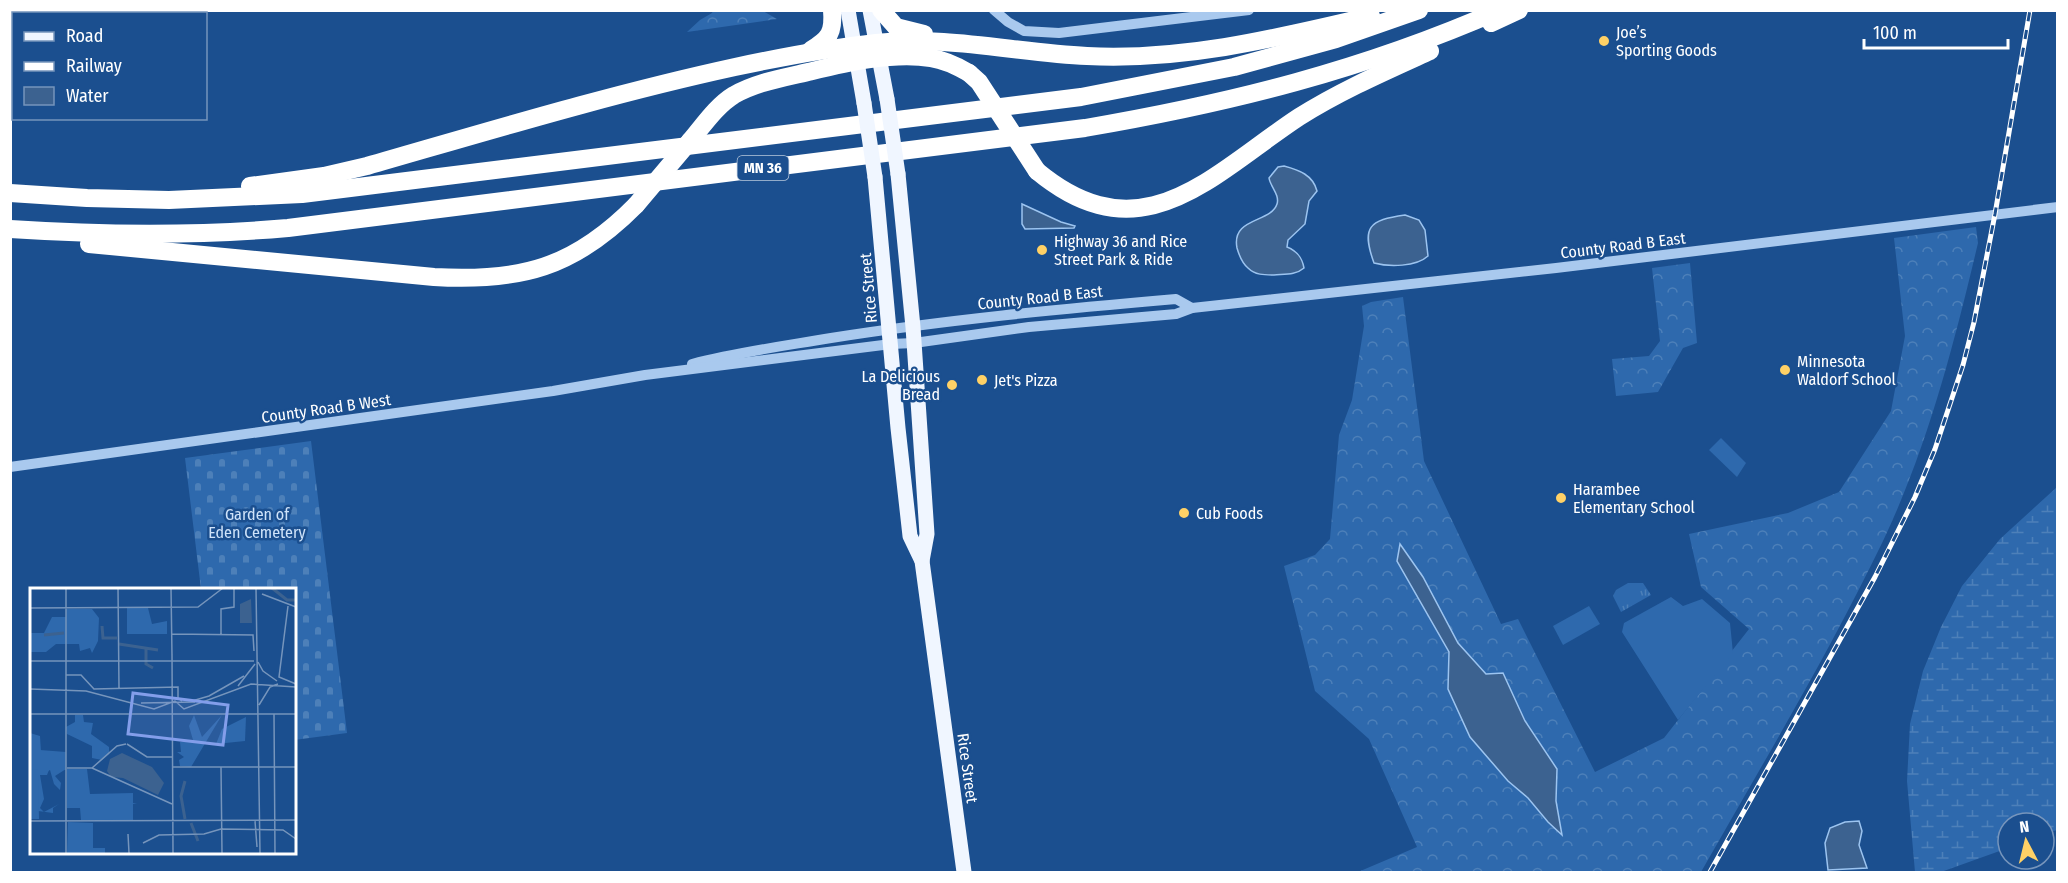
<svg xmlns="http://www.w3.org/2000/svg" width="2068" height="883" font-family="'Fira Sans Condensed',sans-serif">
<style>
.forest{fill:url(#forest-crowns);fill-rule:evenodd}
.wetland{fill:url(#wetland-marsh)}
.cemetery{fill:url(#cemetery-stones)}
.park{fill:url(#park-tufts)}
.pitch{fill:#2e69ad}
.water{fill:#3c6290;stroke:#9cc4f0;stroke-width:1.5}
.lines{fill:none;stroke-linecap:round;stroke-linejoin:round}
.minor{stroke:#a9c9ee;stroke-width:10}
.major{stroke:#f0f6ff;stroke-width:15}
.highway{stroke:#fff;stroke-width:18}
.rail-casing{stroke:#fff;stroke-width:5}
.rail{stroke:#1b4f8f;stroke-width:3;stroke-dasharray:9;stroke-linecap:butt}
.major-bridge{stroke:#f0f6ff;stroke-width:15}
.highway-bridge{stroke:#fff;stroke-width:18}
.poi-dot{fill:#ffd166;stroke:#1b4f8f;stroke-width:2}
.labels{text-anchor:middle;stroke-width:5;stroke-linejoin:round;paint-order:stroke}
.shield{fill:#1b4f8f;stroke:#bbcadd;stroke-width:1.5}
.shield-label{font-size:15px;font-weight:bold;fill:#fff}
.poi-label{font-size:16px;fill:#fff;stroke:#1b4f8f;text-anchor:start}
.street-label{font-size:16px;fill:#fff;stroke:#1b4f8f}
.park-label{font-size:16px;fill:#cfe3fa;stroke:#1b4f8f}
.inset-river{fill:none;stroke:#3c6290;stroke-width:3}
.inset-road{fill:none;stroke:#7695bc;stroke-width:1.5}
.view{fill:#839eea;fill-opacity:0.15;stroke:#839eea;stroke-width:3}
.inset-edge{fill:none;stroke:#fff;stroke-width:3}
</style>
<defs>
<pattern id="forest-crowns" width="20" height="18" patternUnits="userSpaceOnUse" patternTransform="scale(1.5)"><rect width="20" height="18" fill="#2e69ad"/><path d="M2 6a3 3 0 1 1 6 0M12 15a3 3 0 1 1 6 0" fill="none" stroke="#4d80b9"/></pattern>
<pattern id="wetland-marsh" width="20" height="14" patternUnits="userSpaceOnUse" patternTransform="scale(1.5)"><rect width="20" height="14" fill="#2e69ad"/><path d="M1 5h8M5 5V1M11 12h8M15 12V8" fill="none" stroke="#4d80b9"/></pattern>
<pattern id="cemetery-stones" width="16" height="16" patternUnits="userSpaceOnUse" patternTransform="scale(1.5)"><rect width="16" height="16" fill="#2e69ad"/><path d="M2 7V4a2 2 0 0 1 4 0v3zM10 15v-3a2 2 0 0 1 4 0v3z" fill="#4d80b9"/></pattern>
<pattern id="park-tufts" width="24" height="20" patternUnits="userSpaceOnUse" patternTransform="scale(1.5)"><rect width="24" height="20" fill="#2e69ad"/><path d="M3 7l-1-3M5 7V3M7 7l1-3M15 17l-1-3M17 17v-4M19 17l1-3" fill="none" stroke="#4d80b9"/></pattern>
</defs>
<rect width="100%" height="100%" fill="#1b4f8f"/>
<g class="forest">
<polygon points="713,11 763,11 777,19 687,32 700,20 712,13"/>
<path d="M1976,227L1978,243C1954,344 1928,446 1883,541C1828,655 1763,763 1701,872H1358L1417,847L1369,739L1315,691L1284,566L1315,555L1330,539L1339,435L1352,400L1364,326L1362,306L1371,302L1403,297L1424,461L1501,624L1518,619L1595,772L1664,738L1749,629L1701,587L1689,534L1788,513L1839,492L1891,411L1905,336L1894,238ZM1397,561L1423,577L1458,643L1486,674L1503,673L1525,721L1557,769L1556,801L1562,834L1548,822L1528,798L1508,781L1448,689L1449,652Z"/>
<polygon points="1690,263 1697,343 1683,348 1658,392 1616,396 1612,359 1649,356 1660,341 1652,268"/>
</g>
<polygon class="wetland" points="2057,487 2057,830 2044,834 2044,823 2008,823 2008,848 1941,872 1915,872 1907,781 1910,724 1923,671 1941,627 1962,586 2000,539"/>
<polygon class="cemetery" points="311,441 347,733 294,740 294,589 201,589 185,458"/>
<polygon class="park" points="1628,583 1643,583 1651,595 1621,612 1613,596 1616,590"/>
<g class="pitch">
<polygon points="1721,438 1746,463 1737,477 1709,450"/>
<polygon points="1671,597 1683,606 1702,599 1730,623 1733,653 1678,720 1622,632 1624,623"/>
<polygon points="1589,606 1600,624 1563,645 1553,626"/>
</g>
<g class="water">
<path d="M1284,166C1299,170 1313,175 1317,191L1309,201L1305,224L1288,240L1287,247C1297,251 1302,257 1304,268C1296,275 1285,274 1274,275C1264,275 1255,275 1248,268C1242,263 1239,255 1237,248C1231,217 1271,223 1277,204C1280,195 1270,186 1269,178L1278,167Z"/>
<polygon points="1022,204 1061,222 1075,226 1074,228 1025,229 1022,224"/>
<path d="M1405,215L1419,220L1425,230L1428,256C1416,267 1389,267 1374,263C1361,227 1369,220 1405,215Z"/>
<polygon points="1400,544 1423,577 1458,643 1486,674 1503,673 1525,721 1557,769 1556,801 1562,835 1548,822 1528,798 1508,781 1470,737 1448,689 1449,652 1397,561"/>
<polygon points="1859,821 1862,831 1859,845 1867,868 1828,870 1825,843 1830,828 1845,822"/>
</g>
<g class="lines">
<g class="minor">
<polyline points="994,10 1008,22 1024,31 1059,33 1249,10"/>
<path d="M692,364C738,352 784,346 831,338C945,320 1060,309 1176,299L1192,308"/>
<polyline points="10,467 553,391 645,375 891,344 914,343 1029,327 1176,314 1192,308 1556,268 2058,207"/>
</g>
<g class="major">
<polyline points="848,10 864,103"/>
<polyline points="870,10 887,99"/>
<polyline points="898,174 913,327 927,534 922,561"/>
<polyline points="875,177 898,428 910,536 922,561 964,872"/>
</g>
<g class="highway">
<polyline points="881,10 896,27 924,34"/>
<polyline points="1491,23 1519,10"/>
<path d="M811,50C829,39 834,33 832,10"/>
<path d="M690,141C703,126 716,106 734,95C757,82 783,78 808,72C846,63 891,52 931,58C945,60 957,66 969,73"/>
<path d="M1037,171C1142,258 1211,175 1299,117C1340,91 1386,71 1430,51"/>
<path d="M250,186L324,176L367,166C489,131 611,94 735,67C782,57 829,48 876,43C947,35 1017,53 1087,56C1184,61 1277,38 1371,16"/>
<polyline points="10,193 87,198 169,200 302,194 1081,97 1234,67 1336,39 1419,10"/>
<path d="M10,229C103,235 196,236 288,228L1085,128C1231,103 1363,70 1500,10"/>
<path d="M89,244L434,277C520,282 574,268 636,205"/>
</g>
<g class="rail-casing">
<polyline id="rail" points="1710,872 1875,577 1915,497 1935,449 1963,365 1974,322 1995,214 2030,10"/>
</g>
<use href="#rail" class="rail"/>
<g class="major-bridge">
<polyline points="887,99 898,174"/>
<polyline points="864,103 875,177"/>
</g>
<g class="highway-bridge">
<polyline points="969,73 979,82 1037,171"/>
<polyline points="636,205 690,141"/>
</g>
</g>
<g class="poi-dot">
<circle cx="1604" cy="41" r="6"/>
<circle cx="1042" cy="250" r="6"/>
<circle cx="1785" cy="370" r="6"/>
<circle cx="982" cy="380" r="6"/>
<circle cx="952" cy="385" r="6"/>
<circle cx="1561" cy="498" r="6"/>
<circle cx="1184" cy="513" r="6"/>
</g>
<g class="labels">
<rect class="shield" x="737.5" y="156" width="51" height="24" rx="4.5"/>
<g class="shield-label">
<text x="763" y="173">MN 36</text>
</g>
<g class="poi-label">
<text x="1616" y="38">Joe’s<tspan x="1616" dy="18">Sporting Goods</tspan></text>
<text x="1054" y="247">Highway 36 and Rice<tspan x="1054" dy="18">Street Park &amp; Ride</tspan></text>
<text x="1797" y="367">Minnesota<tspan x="1797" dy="18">Waldorf School</tspan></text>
<text x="940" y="382" text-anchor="end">La Delicious<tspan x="940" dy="18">Bread</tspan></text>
<text x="994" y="386">Jet's Pizza</text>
<text x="1573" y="495">Harambee<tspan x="1573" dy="18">Elementary School</tspan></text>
<text x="1196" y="519">Cub Foods</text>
</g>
<g class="street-label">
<text transform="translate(1623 245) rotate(-7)" y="6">County Road B East</text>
<text transform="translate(868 288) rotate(-95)" y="6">Rice Street</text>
<text transform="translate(1040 297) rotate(-6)" y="6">County Road B East</text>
<text transform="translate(326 408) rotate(-8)" y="6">County Road B West</text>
<text transform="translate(968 768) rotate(82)" y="6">Rice Street</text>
</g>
<g class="park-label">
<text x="257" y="520">Garden of<tspan x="257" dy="18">Eden Cemetery</tspan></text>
</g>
</g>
<g transform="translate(30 588)">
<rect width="266" height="266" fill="#1b4f8f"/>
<path d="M164,127L172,149L192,127L161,179L150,178L149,172L154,169L147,164H151L150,154L163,152L159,138ZM10,162L36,164V181L25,188L31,195L30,202L24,196L20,182L10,187L14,211L10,220L14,224L29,216L23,220V225L8,223L0,184Z" fill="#2e69ad"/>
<path d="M216,129L215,153L186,156L192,141Z" fill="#2e69ad"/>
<path d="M0,181L8,182L9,231H0ZM38,234L63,235V260H75V265H37Z" fill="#2e69ad"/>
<path d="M97,20H118L122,36L137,33V46H97ZM36,21H62L69,30L68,53L62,65L60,60L50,63L49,56H26L16,64H0V45H14L22,29H36ZM45,127H53L54,134L63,135L61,146L79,159V166L72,172L62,170V158L37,146L36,139L45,134ZM0,145L10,148L11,164H35L36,182H19L17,187H8V182L0,181ZM37,181H57L60,206L103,205V215L107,216H103V232H51L50,220H37Z" fill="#2e69ad"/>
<path d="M221,11L222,35H210V16ZM92,165L122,179L134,195L128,207L93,190L81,189L77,183L80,171Z" fill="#3c6290"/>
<path class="inset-river" d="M242,0L257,12H266M72,38L73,50H87M14,47L34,45M89,56L128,62M116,61V76L123,80M155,193L151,208L155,231M161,235L168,253"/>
<path class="inset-road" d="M36,0V20M88,0L89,100M141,0L142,68M226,0L230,265M232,6L266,19M258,18L249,89L266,96M0,20L168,19L193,0M36,20V265M142,46L223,47L224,63M191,46V21L204,19V0M142,66L143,265M0,73H224M228,74L233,83L247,93M36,87H51L64,101L148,99V110L152,113M208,98L225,76M0,101L56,103L124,121L145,113L154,121L221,96L266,99M162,113L179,108L214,88M111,115L165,114M229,117L240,99L248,96M0,126H266M244,126L245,265M97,156L117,169H142M142,179H266M191,179L192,265M37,180H62M62,180L142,216M62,180L87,158L96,156M0,233L266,232M225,233L227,259M98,246L99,265M113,255L129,247L174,246L191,241L253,242L266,251"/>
<path class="view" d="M103,105L198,117L193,157L98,146Z"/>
<rect width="266" height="266" class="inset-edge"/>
</g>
<rect width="2068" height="883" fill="none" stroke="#ffffff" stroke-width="24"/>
<rect x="12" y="12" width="195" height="108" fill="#1b4f8f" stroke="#7695bc" stroke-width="1.5"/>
<rect x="24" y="32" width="30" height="9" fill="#f0f6ff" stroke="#7695bc" stroke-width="1.5"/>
<text x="66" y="42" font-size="18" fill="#ffffff">Road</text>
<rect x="24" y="62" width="30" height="9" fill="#ffffff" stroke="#7695bc" stroke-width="1.5"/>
<text x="66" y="72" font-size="18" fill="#ffffff">Railway</text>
<rect x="24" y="87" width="30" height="18" fill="#3c6290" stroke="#7695bc" stroke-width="1.5"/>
<text x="66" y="102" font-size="18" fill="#ffffff">Water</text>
<g transform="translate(2026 841) rotate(353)"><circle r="28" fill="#1b4f8f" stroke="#7695bc" stroke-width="1.5"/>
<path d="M0-4.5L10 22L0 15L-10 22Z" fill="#ffd166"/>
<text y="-9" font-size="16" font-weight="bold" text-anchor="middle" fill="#ffffff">N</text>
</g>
<path d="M1864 39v9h144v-9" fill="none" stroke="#ffffff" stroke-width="3"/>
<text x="1873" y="39" font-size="18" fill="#ffffff" stroke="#1b4f8f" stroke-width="4.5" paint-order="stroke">100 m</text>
</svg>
